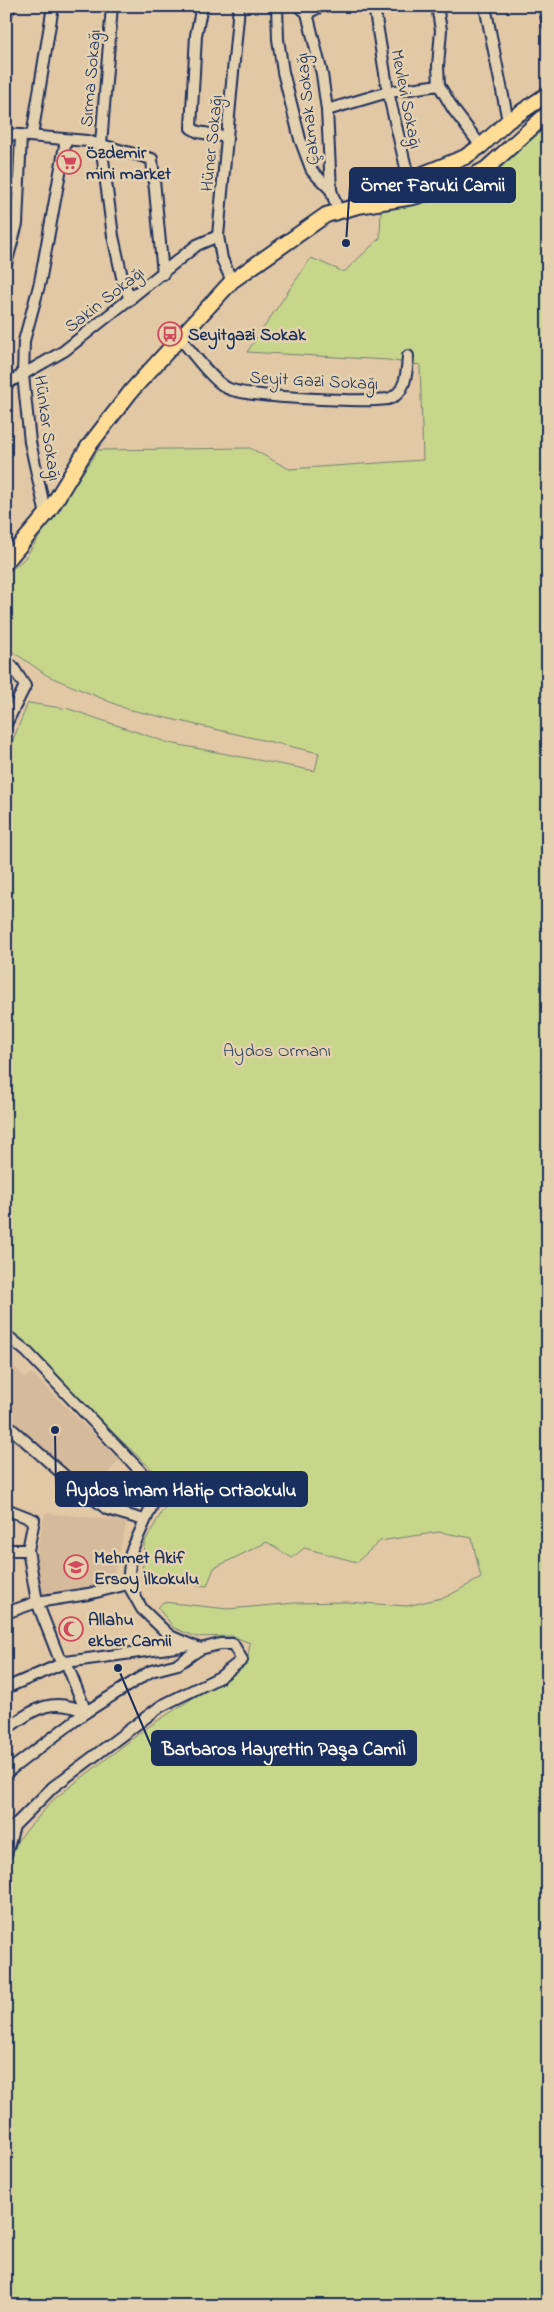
<svg xmlns="http://www.w3.org/2000/svg" width="554" height="2312" font-family="'Indie Flower',sans-serif">
<style>
.built{fill:#d6ba9c}
.green{fill:#c7d68a;stroke:#718274}
.lines{fill:none;stroke-linecap:round;stroke-linejoin:round}
.minor-casing{stroke:#1b2f5e;stroke-width:14}
.major-casing{stroke:#1b2f5e;stroke-width:18}
.minor{stroke:#e4d1af;stroke-width:10}
.major{stroke:#ffdd96;stroke-width:14}
.labels{text-anchor:middle;stroke-width:5;stroke-linejoin:round;paint-order:stroke}
.street-label{font-size:18px;fill:#1b2f5e;stroke:#e4d1af}
.poi-label{font-size:18px;font-weight:bold;fill:#1b2f5e;stroke:#e4d1af;text-anchor:start}
.park-label{font-size:18px;fill:#2c4062;stroke:#e4d1af}
.leader{fill:none;stroke:#1b2f5e;stroke-width:2}
.callout-dot{fill:#1b2f5e;stroke:#e4d1af;stroke-width:2}
.callout{fill:#1b2f5e;stroke:#1b2f5e;stroke-width:2}
.callout-label{font-size:19px;text-anchor:middle;font-weight:bold;fill:#fff}
</style>
<rect width="100%" height="100%" fill="#e2c8a5"/>
<filter id="ink" filterUnits="userSpaceOnUse"><feTurbulence type="fractalNoise" baseFrequency=".02" numOctaves="2"/><feDisplacementMap in="SourceGraphic" scale="10" xChannelSelector="R" yChannelSelector="G"/><feConvolveMatrix kernelMatrix="1 2 1 2 8 2 1 2 1" color-interpolation-filters="sRGB"/></filter>
<g filter="url(#ink)">
<g class="built">
<polygon points="14,1366 25,1378 32,1373 119,1460 93,1491 36,1448 6,1415 6,1373"/>
<polygon points="45,1513 127,1521 111,1585 38,1596 37,1550"/>
</g>
<polygon class="green" points="548,116 548,2306 6,2306 6,1869 18,1840 53,1800 145,1729 247,1663 250,1643 232,1636 196,1637 174,1628 158,1608 163,1602 228,1609 295,1603 346,1602 407,1606 446,1597 481,1578 472,1538 439,1532 380,1541 357,1562 304,1548 292,1558 267,1542 214,1568 207,1586 142,1578 144,1543 166,1505 163,1480 36,1360 6,1329 6,757 28,703 69,709 169,743 315,771 319,753 127,709 48,676 6,647 6,575 25,558 98,450 250,448 289,469 423,460 420,365 388,360 247,352 311,258 344,272 380,238 381,210 464,186"/>
<g class="lines">
<g class="minor-casing">
<g id="minor">
<polyline points="112,6 101,144 113,236 122,277 130,300"/>
<polyline points="202,6 196,35 191,128 198,132 227,137"/>
<polyline points="277,6 278,39 283,72 300,139 312,171 331,190"/>
<polyline points="299,6 307,13 322,74 327,110 331,190 338,211"/>
<polyline points="374,6 388,92 413,197"/>
<polyline points="437,6 441,30 438,66 439,85 453,109 481,146"/>
<polyline points="485,6 508,121"/>
<polyline points="544,6 548,24"/>
<polyline points="307,13 322,6"/>
<polyline points="6,15 10,6"/>
<polyline points="327,110 388,92 439,85"/>
<polyline points="6,134 87,141 152,159 163,274"/>
<polyline points="32,136 53,6"/>
<polyline points="6,264 17,224 21,135"/>
<polyline points="232,281 222,259 218,236 239,6"/>
<path d="M180,338C192,352 211,379 227,388C247,398 362,402 388,399C406,394 407,372 408,356"/>
<polyline points="6,384 64,351 197,245 218,236"/>
<polyline points="46,515 30,442 23,375 24,341 40,282 66,140"/>
<polyline points="6,663 12,666 25,686 6,724"/>
<polyline points="6,1335 26,1351 147,1478 154,1501 131,1552 128,1584 142,1609 170,1636 200,1649"/>
<polyline points="6,1424 66,1477 107,1509 144,1520"/>
<polyline points="6,1509 34,1520 28,1550 37,1602 59,1658 66,1662 190,1645"/>
<polyline points="6,1550 28,1550"/>
<polyline points="6,1613 37,1602 88,1594 128,1584"/>
<polyline points="6,1688 66,1662 86,1712"/>
<path d="M6,1729C35,1709 51,1696 86,1712"/>
<polyline points="6,1773 86,1712 151,1671 178,1664 200,1649 220,1644 233,1644 242,1660 220,1677 161,1706 53,1787 14,1826 6,1855"/>
</g>
</g>
<g class="major-casing">
<g id="major">
<polyline points="370,200 408,180 465,157 481,146 508,121 548,94"/>
<polyline points="6,562 49,511 88,447 132,390 232,281 326,215 358,206 413,197 457,184 486,169 548,113"/>
</g>
</g>
<use href="#minor" class="minor"/>
<use href="#major" class="major"/>
</g>
</g>
<defs>
<g id="supermarket-ring" transform="scale(1.25)"><circle r="9.5" fill="#e4d1af" stroke="#d1495b" stroke-width="1.5"/><path d="M-6-5.5h2.5l.6 2H6L4.5 2H-2.5L-4.4-4H-6ZM-1.5 3.2a1.3 1.3 0 1 0 .1 0ZM3 3.2a1.3 1.3 0 1 0 .1 0Z" fill="#d1495b"/></g>
<g id="bus-ring" transform="scale(1.25)"><circle r="9.5" fill="#e4d1af" stroke="#d1495b" stroke-width="1.5"/><path d="M-5-6H5V4H4V6H2V4H-2V6H-4V4H-5ZM-3.5-4V0h7V-4ZM-3.5 1.2v1.5H-2V1.2ZM2 1.2v1.5H3.5V1.2Z" fill="#d1495b"/></g>
<g id="school-ring" transform="scale(1.25)"><circle r="9.5" fill="#e4d1af" stroke="#d1495b" stroke-width="1.5"/><path d="M0-5L7-2L0 1L-7-2ZM-4 1L0 2.5L4 1V4Q0 6-4 4Z" fill="#d1495b"/></g>
<g id="mosque-ring" transform="scale(1.25)"><circle r="9.5" fill="#e4d1af" stroke="#d1495b" stroke-width="1.5"/><path d="M3.5-4.9A6 6 0 1 0 3.5 4.9A5 5 0 1 1 3.5-4.9Z" fill="#d1495b"/></g>
</defs>
<g fill-rule="evenodd">
<use href="#supermarket-ring" x="69" y="162"/>
<use href="#bus-ring" x="170" y="334"/>
<use href="#school-ring" x="76" y="1567"/>
<use href="#mosque-ring" x="71" y="1629"/>
</g>
<g class="labels">
<g class="street-label">
<text transform="translate(90 78) rotate(-85)" y="6">Sırma Sokağı</text>
<text transform="translate(407 99) rotate(79)" y="6">Mevlevi Sokağı</text>
<text transform="translate(307 109) rotate(-96)" y="6">Çakmak Sokağı</text>
<text transform="translate(211 143) rotate(-84)" y="6">Hüner Sokağı</text>
<text transform="translate(104 299) rotate(-38)" y="6">Sakin Sokağı</text>
<text transform="translate(314 380) rotate(3)" y="6">Seyit Gazi Sokağı</text>
<text transform="translate(48 428) rotate(82)" y="6">Hünkar Sokağı</text>
</g>
<g class="poi-label">
<text x="86" y="158">Özdemir<tspan x="86" dy="21">mini market</tspan></text>
<text x="188" y="340">Seyitgazi Sokak</text>
<text x="94" y="1563">Mehmet Akif<tspan x="94" dy="21">Ersoy İlkokulu</tspan></text>
<text x="88" y="1625">Allahu<tspan x="88" dy="21">ekber Camii</tspan></text>
</g>
<g class="park-label">
<text x="277" y="1056">Aydos Ormanı</text>
</g>
</g>
<path class="leader" d="M346 243L350 185M55 1430L56 1489M118 1668L152 1748"/>
<g class="callout-dot">
<circle cx="346" cy="243" r="5"/>
<circle cx="55" cy="1430" r="5"/>
<circle cx="118" cy="1668" r="5"/>
</g>
<g class="callout">
<rect x="350" y="168" width="165" height="34" rx="5"/>
<rect x="56" y="1472" width="251" height="34" rx="5"/>
<rect x="152" y="1731" width="264" height="34" rx="5"/>
</g>
<g class="callout-label">
<text x="433" y="191">Ömer Faruki Camii</text>
<text x="181" y="1496">Aydos İmam Hatip Ortaokulu</text>
<text x="284" y="1755">Barbaros Hayrettin Paşa Camiİ</text>
</g>
<rect width="554" height="2312" fill="none" stroke="#e4d1af" stroke-width="25"/>
<rect x="12" y="12" width="529" height="2287" fill="none" stroke="#1b2f5e" stroke-width="2" filter="url(#ink)"/>
</svg>
